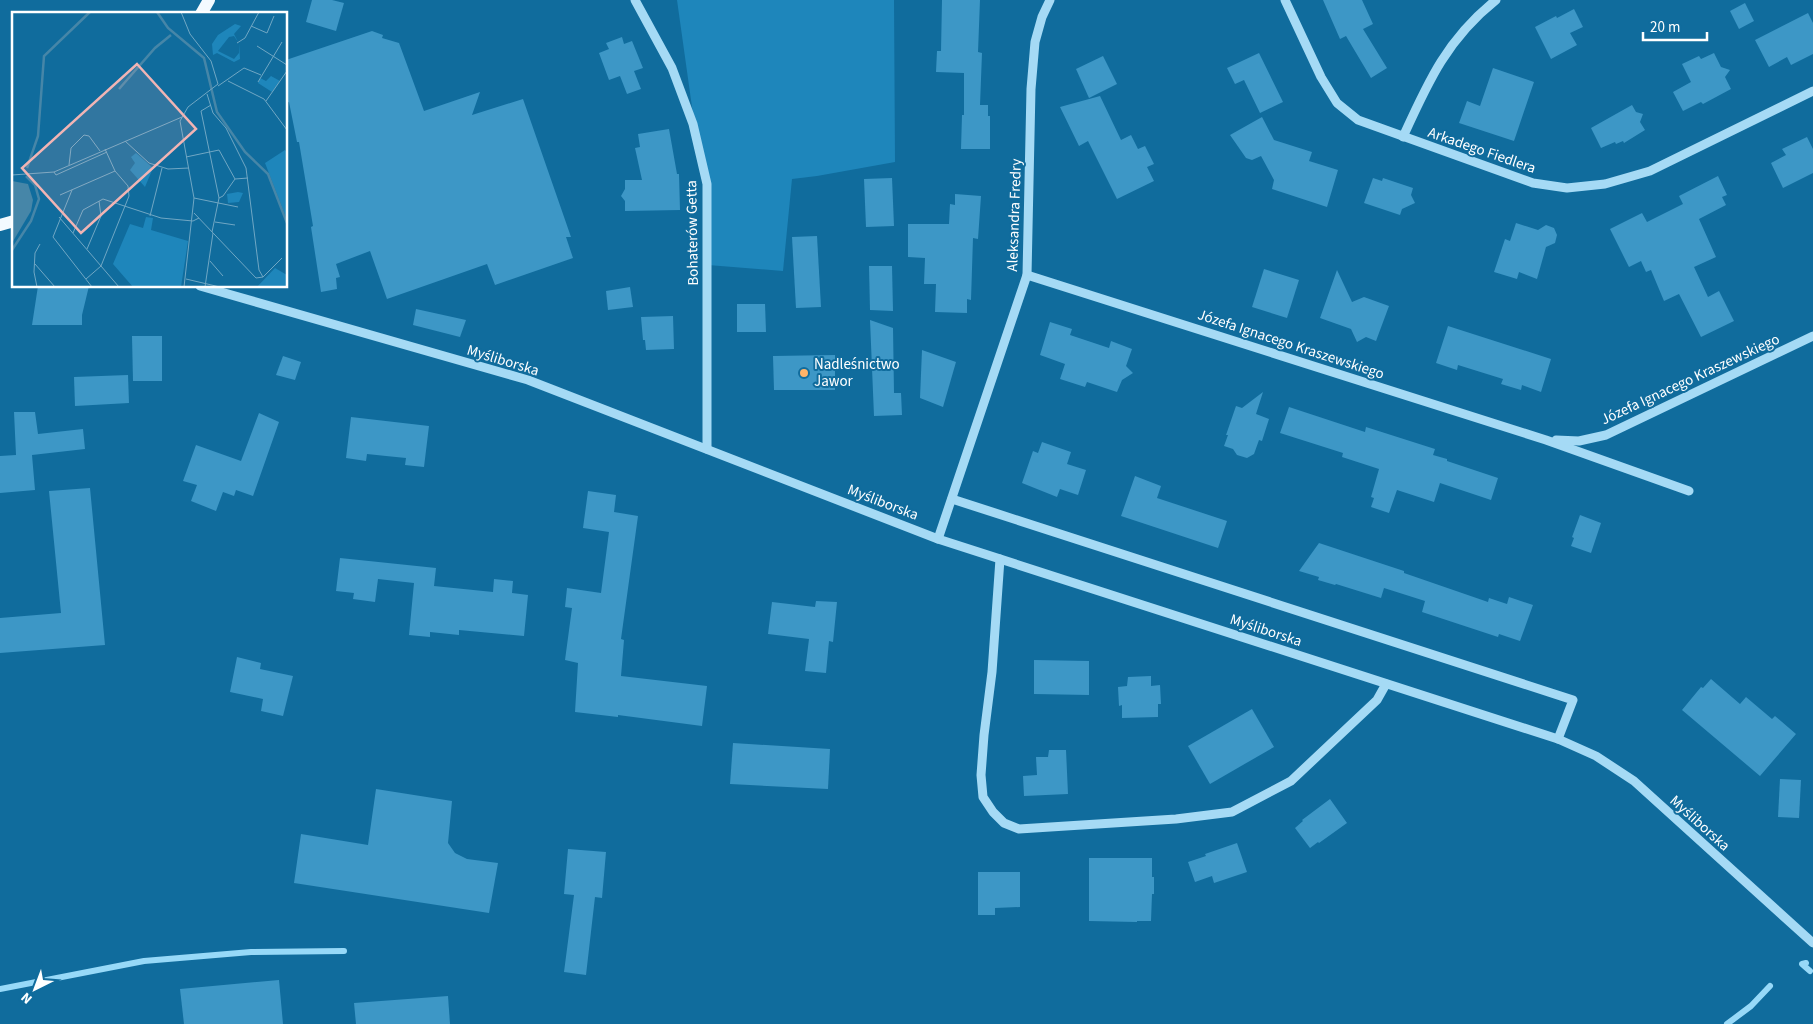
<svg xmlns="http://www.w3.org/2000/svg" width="1813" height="1024" font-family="'Source Sans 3',sans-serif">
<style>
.green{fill:#1e86bb}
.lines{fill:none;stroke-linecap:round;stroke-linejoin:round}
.stream{stroke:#97d9f8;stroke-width:6}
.building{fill:#3d97c6}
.minor{stroke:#a5daf5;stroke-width:9}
.major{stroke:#f3faff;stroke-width:12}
.poi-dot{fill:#ffb469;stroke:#106c9d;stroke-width:2}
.labels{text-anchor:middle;stroke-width:4;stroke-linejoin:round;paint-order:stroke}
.street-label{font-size:15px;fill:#fff;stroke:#106c9d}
.poi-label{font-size:15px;fill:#fff;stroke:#106c9d;text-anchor:start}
.inset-river{fill:none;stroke:#4686a8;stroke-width:2.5}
.inset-road{fill:none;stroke:#70a7c4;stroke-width:1}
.view{fill:#f1b4b4;fill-opacity:0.15;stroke:#f1b4b4;stroke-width:2.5}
.inset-edge{fill:none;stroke:#fff;stroke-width:2.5}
</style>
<rect width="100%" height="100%" fill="#106c9d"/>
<polygon class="green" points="677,0 894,0 895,162 817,176 792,179 783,271 708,265 707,214"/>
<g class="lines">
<g class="stream">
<polyline points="1806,963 1802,964 1810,971"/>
<polyline points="0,989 144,961 251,952 344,951"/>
<polyline points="1727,1024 1751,1006 1770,986"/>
</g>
</g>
<g class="building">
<polygon points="312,0 332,0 344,3 336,31 306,22"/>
<polygon points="942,0 980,0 978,52 982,53 980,105 988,105 988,116 990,116 990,149 961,149 962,115 964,115 964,73 936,72 937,51 941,51"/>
<polygon points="1323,0 1362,0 1373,24 1363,29 1387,68 1371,78 1346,36 1340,39"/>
<polygon points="1745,3 1754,21 1739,29 1730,11"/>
<polygon points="1574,9 1583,27 1570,33 1577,45 1551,59 1535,27 1556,16 1557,18"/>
<polygon points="1808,13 1813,23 1813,54 1791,65 1787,57 1769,67 1755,40"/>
<polygon points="372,31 383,35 382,38 399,43 424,111 480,92 472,115 523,99 571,237 566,237 573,258 495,285 487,264 387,299 370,251 336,264 340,277 336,278 337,289 321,292 311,227 313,226 299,142 297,142 289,102 286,103 286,60"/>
<polygon points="622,37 624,44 632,41 643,68 634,71 641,89 627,94 620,76 609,80 599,53 609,49 606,43"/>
<polygon points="1259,53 1283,102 1260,113 1244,80 1235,84 1227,68"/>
<polygon points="1714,53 1721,67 1730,70 1725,77 1731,89 1703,104 1701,102 1683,111 1673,92 1691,82 1682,64 1699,56 1701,59"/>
<polygon points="1103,56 1117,84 1089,98 1076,69"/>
<polygon points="1493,68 1534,82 1514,141 1459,123 1467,101 1480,106"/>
<polygon points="1100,96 1121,140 1131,135 1138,149 1145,146 1154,164 1147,167 1154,181 1117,199 1088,141 1079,146 1060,107"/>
<polygon points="1632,105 1636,112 1643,114 1640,122 1645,130 1624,143 1623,141 1616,144 1615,142 1601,148 1591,128"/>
<polygon points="1262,117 1274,140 1312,152 1309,161 1338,170 1327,207 1272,189 1274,180 1261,156 1252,160 1246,158 1230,135"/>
<polygon points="669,129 677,174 679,174 680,210 625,211 625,201 621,196 625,189 625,180 642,180 635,148 640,147 638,134"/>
<polygon points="1807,137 1813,149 1813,173 1783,188 1771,163 1786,155 1782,149"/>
<polygon points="1718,176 1727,195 1722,197 1726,205 1699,219 1716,257 1694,267 1708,297 1719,291 1734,321 1701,337 1679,294 1664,301 1651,270 1646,272 1641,261 1629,267 1610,229 1642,213 1647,222 1683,204 1679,196"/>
<polygon points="892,178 894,226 866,227 864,179"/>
<polygon points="1373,178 1382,181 1383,178 1413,188 1411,195 1415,203 1402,209 1400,215 1364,203"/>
<polygon points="955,194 981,196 978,239 973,238 971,300 967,299 967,313 935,312 936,284 924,284 925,258 908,257 908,224 949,224 950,204 955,205"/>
<polygon points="1516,223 1538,230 1546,225 1554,228 1557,235 1555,243 1546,247 1537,279 1519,272 1517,279 1494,272 1505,239 1510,241"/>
<polygon points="817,236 821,307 796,308 792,237"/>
<polygon points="869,266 892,266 893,311 870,310"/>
<polygon points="1264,269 1299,280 1287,318 1252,307"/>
<polygon points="1337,270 1352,302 1364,297 1389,306 1376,341 1366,337 1357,342 1351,329 1320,318"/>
<polygon points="38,286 89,286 82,315 82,325 32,325"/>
<polygon points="630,287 633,307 608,310 606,291"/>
<polygon points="737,304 765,304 766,332 737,332"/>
<polygon points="416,309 466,320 460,337 413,325"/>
<polygon points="673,316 674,349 646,350 645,340 643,340 641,317"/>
<polygon points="870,320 893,328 894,393 901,393 902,415 874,416"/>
<polygon points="1050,322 1072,329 1070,335 1109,348 1111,341 1132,349 1126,366 1133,373 1122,380 1117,392 1087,382 1085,387 1060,379 1065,364 1040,355"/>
<polygon points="1448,326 1551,359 1541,392 1522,385 1521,390 1501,384 1503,379 1458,365 1457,370 1436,363"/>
<polygon points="132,336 162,336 162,381 133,381"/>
<polygon points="922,350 956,362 943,407 920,398"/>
<polygon points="835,355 835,390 774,390 773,356"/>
<polygon points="283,356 301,362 295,380 276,375"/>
<polygon points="128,375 129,403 75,406 74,377"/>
<polygon points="1263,392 1256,414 1269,419 1262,441 1259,440 1254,454 1247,458 1237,455 1233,449 1224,446 1228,435 1226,435 1236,406 1242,408"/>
<polygon points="1289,407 1365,432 1366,427 1435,449 1433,455 1447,459 1447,461 1498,478 1491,500 1440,483 1434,502 1397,490 1389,513 1371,507 1374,498 1371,497 1379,469 1342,457 1343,453 1280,433"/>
<polygon points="14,412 35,412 38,434 83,429 85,449 32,455 35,490 0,493 0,456 16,455"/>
<polygon points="259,413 279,422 253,496 236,490 234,496 223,492 216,511 191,501 197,485 183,481 196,445 241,461"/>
<polygon points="351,417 429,426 424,467 405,465 406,458 386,456 367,454 366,461 346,458"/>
<polygon points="1042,442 1071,452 1067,464 1086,470 1078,495 1060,489 1057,497 1022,483 1033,451 1038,453"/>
<polygon points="1135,476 1161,486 1157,498 1227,521 1218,548 1121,516"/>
<polygon points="90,488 105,645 0,653 0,618 61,613 49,491"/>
<polygon points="588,491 616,495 614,512 638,516 621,639 624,640 621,676 707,686 702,726 618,715 618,717 575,712 578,663 565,660 572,608 565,607 567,588 601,593 609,532 583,528"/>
<polygon points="1580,515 1601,523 1591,553 1571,546 1574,538 1572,537"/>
<polygon points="1319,543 1404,571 1404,573 1488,602 1489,598 1507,604 1509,597 1533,605 1520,641 1499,634 1498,637 1422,612 1425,601 1384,588 1381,598 1336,584 1335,585 1318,580 1319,577 1299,571"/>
<polygon points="340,558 436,568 434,586 493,592 494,579 513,581 512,593 528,595 524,636 459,630 459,635 430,632 430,637 409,635 414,583 378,579 375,602 353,599 354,593 336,591"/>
<polygon points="816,601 837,602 833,642 829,641 826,673 805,671 809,639 768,634 772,602 815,607"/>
<polygon points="237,657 261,663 260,669 293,676 283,716 261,711 263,699 230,692"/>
<polygon points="1034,660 1089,661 1089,695 1034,694"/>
<polygon points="1151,676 1151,686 1160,685 1161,704 1158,704 1158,717 1122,718 1122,705 1119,706 1118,687 1127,686 1128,677"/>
<polygon points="1711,679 1740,704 1746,697 1772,719 1775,716 1796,734 1760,776 1682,710 1701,687 1703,688"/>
<polygon points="1252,709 1274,747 1210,784 1188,746"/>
<polygon points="733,743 830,749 828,789 730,784"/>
<polygon points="1049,750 1066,750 1068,794 1024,796 1023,776 1037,775 1036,757 1048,757"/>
<polygon points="1780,779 1801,780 1799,818 1778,817"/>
<polygon points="376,789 452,801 448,843 455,853 467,859 498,863 489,913 294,883 301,834 368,845"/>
<polygon points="1330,799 1347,823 1319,843 1318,842 1310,848 1295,828 1303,821 1302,820"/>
<polygon points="1237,843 1247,872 1214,883 1212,876 1195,882 1188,862 1206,856 1205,854"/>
<polygon points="568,849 606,852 602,898 595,897 586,975 564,972 574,895 564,894"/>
<polygon points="1089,858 1152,858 1152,877 1154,877 1154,894 1152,894 1151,921 1137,921 1137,922 1089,921"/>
<polygon points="978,872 1020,872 1020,907 995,908 995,915 978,915"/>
<polygon points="279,980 283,1024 184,1024 180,989"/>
<polygon points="448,996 450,1024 356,1024 354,1003"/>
</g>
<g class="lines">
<g class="minor">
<polyline points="635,0 672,68 693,124 707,184 707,449"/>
<polyline points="1285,0 1321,77 1337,103 1358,120 1533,183 1567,188 1605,184 1650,171 1813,91"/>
<path d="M1403,137C1428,82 1447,39 1496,0"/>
<polyline points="1027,275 1546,440 1689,491"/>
<polyline points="200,286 528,380 938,539 1558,739 1596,756 1634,781 1813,943"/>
<polyline points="1556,440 1579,441 1606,435 1813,336"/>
<polyline points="952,499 1573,700 1558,739"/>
<polyline points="938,539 1027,275 1031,89 1035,42 1042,17 1050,0"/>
<polyline points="1000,559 992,672 984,735 981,775 983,797 993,812 1004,823 1019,829 1176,819 1232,812 1291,781 1377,700 1386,684"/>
</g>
<g class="major">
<polyline points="201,14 209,0"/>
<polyline points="0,225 14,221"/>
</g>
</g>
<circle class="poi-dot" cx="804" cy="373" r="5"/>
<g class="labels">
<g class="street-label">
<text transform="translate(1482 150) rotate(19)" y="5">Arkadego Fiedlera</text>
<text transform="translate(1014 215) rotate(-88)" y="5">Aleksandra Fredry</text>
<text transform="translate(692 233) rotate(-91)" y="5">Bohaterów Getta</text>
<text transform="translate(1291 344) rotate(18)" y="5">Józefa Ignacego Kraszewskiego</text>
<text transform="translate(503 360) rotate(17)" y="5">Myśliborska</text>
<text transform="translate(1690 379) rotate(-25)" y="5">Józefa Ignacego Kraszewskiego</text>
<text transform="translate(883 502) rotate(21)" y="5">Myśliborska</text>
<text transform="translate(1266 630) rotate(18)" y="5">Myśliborska</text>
<text transform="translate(1700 823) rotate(42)" y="5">Myśliborska</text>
</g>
<g class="poi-label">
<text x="814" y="369">Nadleśnictwo<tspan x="814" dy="17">Jawor</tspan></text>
</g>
</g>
<g transform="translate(12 12)">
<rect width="275" height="275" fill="#106c9d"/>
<path d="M223,12L229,14L222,22L226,30L222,24L217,25L206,39L222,47L227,41V31L228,47L222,50L205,41L201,43L200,32L206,23ZM259,64L268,69L260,80L246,71L248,66L254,69ZM273,138L275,141V208L253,151ZM124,141L141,156L133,175L118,158L123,151L119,145ZM226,180L231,181L227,190L216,191L215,182ZM134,205L141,206L139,218L176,229L169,275H121L101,252L118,212L131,216ZM263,256L275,263V275H245Z" fill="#1e86bb"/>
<path d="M0,169L16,172L21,188L19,199L0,231Z" fill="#4686a8"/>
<path class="inset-river" d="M145,0L156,16L192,46L205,100L233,140L256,162L275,211M107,77L143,36L159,23M15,156L26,124L32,44L78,0M0,238L19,209L27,187L23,173L14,164"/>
<path class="inset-road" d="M169,0L178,22L199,49L206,72L176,95L168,109L182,186L172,275M239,14L255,21L262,4M225,31L233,26L247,0M245,34L275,53M216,69L252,87L275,118M246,70L270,30M206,74L232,56L249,63M195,82L201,101L214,116L234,156L247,258L251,265M254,89L275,59M199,93L189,99L207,186L200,220M113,129L137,151L156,157L177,156M174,145L207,138L223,167L236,166M57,153L59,136L72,123L77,124L88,139M42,160L44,163L95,140M0,163L42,160L170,105M60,178L41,225L80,275M48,183L103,159M182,186L226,195M207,186L211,184L223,167M182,201L244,266L251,265M138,204L150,156M47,205L107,275M203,210L223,213M61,221L71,198L91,187L149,206L181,209L187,206M75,237L89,204L87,189M198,249L211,264M23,252L43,275M251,265L270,246M74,267L89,254L117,184L116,174L103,159L93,137M174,267L208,275M25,275L22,260L23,241L28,232M193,275L201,221"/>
<path class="view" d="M125,52L184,117L69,221L10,156Z"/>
<rect width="275" height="275" class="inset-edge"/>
</g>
<g transform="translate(35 989) rotate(222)" stroke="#106c9d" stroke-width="4" paint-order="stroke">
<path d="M0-4L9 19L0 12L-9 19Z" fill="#ffffff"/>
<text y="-8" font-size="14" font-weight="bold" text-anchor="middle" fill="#ffffff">N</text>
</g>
<path d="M1643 32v8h64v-8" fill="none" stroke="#ffffff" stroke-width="2.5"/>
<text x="1650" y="32" font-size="15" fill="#ffffff" stroke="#106c9d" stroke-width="4" paint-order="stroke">20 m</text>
</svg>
